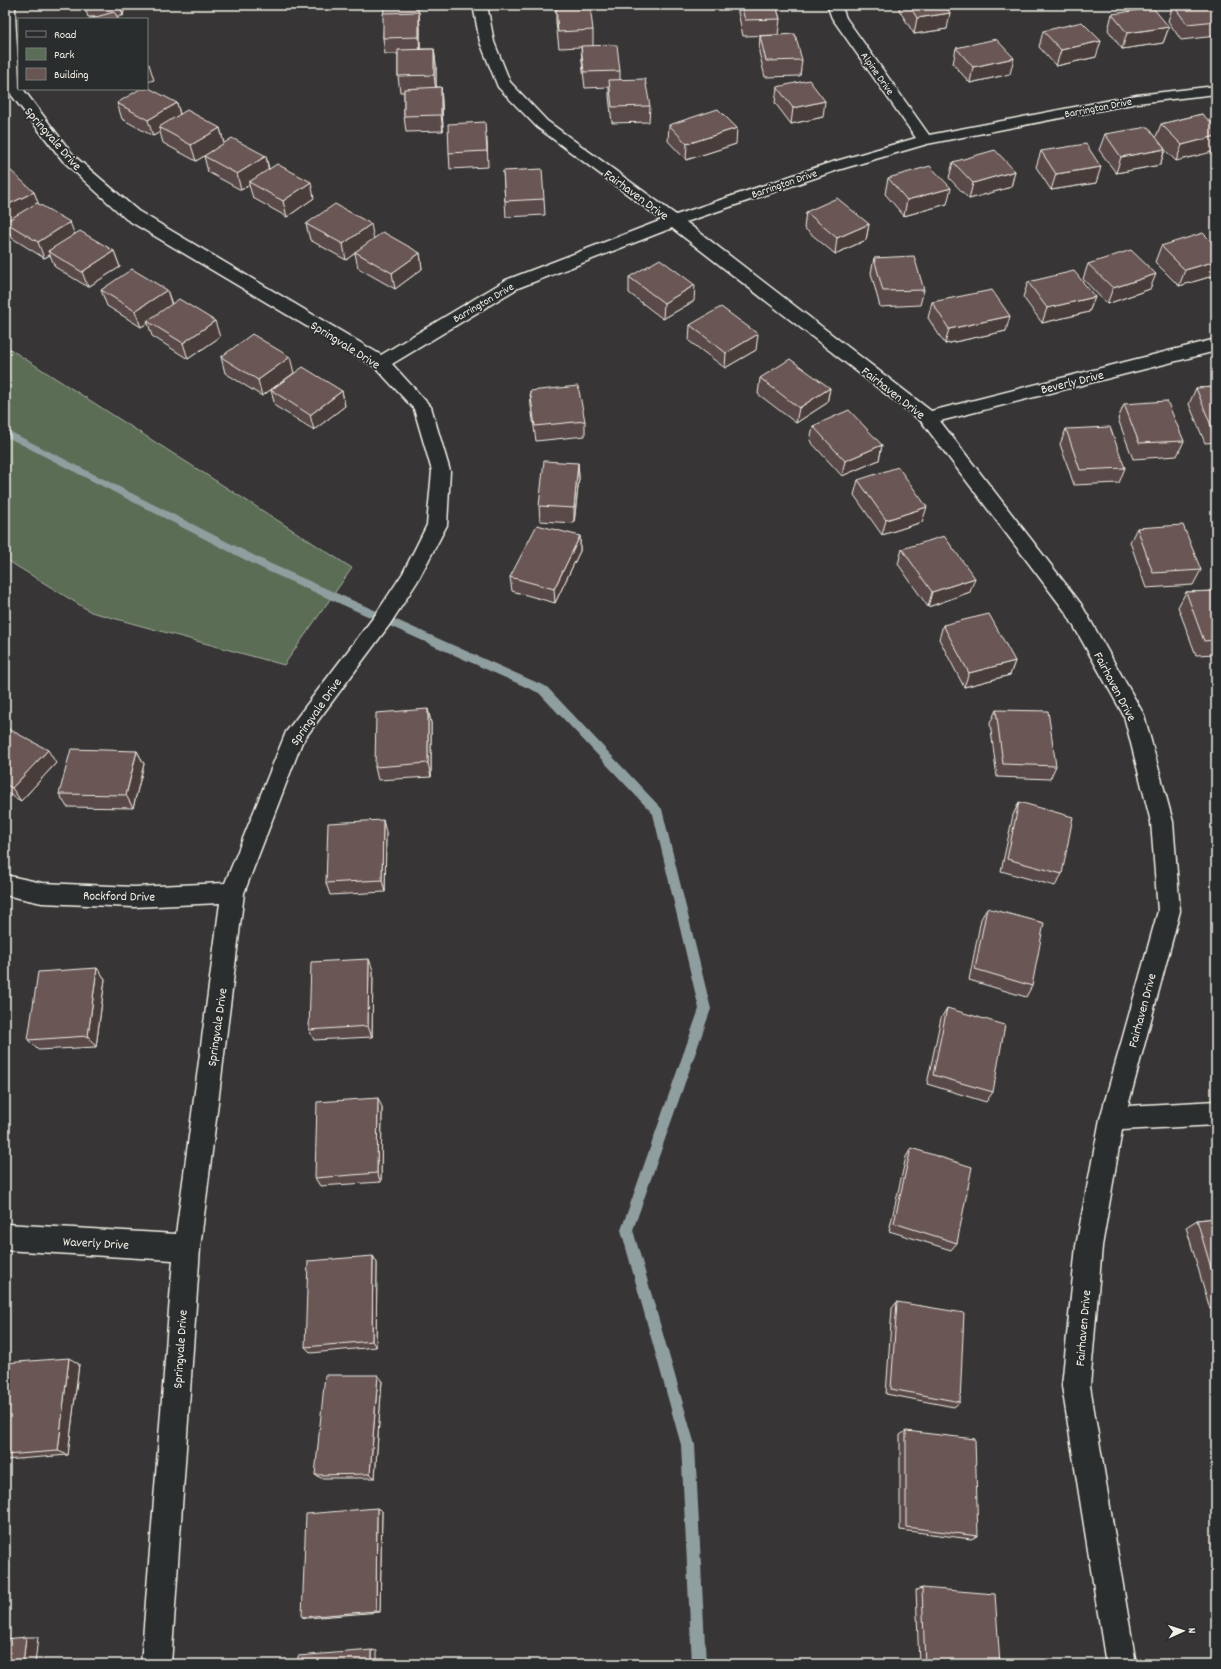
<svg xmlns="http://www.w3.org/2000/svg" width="1221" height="1669" font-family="Dekko,sans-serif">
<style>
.green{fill:#5b6d57;stroke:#a8afa0}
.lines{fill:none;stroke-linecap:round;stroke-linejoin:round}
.stream{fill:#8f9e9f;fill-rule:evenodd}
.minor-casing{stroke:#f4f1e8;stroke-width:3}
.minor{fill:#2a2d2e;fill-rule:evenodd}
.wall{fill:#5a4a48;stroke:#f4f1e8}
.shaded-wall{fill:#4a3c3b;stroke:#f4f1e8}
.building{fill:#695654;stroke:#f4f1e8}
.labels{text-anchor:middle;stroke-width:3.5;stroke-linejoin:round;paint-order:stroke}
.far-street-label{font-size:11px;fill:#f4f1e8;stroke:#2a2d2e}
.street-label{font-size:13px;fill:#f4f1e8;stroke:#2a2d2e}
</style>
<rect width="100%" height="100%" fill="#373536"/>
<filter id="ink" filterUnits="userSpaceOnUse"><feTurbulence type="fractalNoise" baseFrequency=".025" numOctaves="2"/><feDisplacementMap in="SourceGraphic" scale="8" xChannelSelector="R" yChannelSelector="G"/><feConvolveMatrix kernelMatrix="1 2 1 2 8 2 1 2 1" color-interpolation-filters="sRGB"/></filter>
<g filter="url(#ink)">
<polygon class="green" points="5,346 352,568 284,665 91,612 5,559"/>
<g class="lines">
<polygon class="stream" points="5,429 271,564 547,687 662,809 711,1009 633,1230 695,1445 706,1664 692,1664 681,1445 621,1230 699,1009 653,814 539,693 265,570 5,436"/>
<g class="minor-casing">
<path id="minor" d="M5,5H15C15,33 19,61 19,89H23L73,155L138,211L381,355L506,280L662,220L537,127L498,87L480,42L473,5H487L494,42L510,82L547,121L676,215L826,164L916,138L832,18L827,5H841L846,18L929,135L1137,95L1216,86V94L1137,103L927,144L838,170L686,222L931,411L1216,339V351L940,421L1081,604L1144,715L1173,822L1180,911L1128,1106L1216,1101V1125L1122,1130L1102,1246L1090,1386L1136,1664H1106L1062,1386L1076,1246L1100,1119L1158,911L1151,822L1124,716L1067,614L922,422L672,228L518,288L392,364L431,407L450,471L447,525L417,582L390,624L302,742L244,893L200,1248L171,1664H141L173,1260L5,1250V1224L176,1234L220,903L134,907L42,903L5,895V875L42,883L134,887L225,883L286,732L376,614L403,573L427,525L432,471L414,409L375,367L126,219L63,161L9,92L5,62Z"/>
</g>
<use href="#minor" class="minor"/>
</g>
<g class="wall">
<polygon points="84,5 125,5 123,16 88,17"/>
<polygon points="383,5 418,5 418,12 420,28 420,49 434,49 436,65 436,87 441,87 442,103 443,131 406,132 404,116 404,92 400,92 398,76 398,54 385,54 383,38 384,13"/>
<polygon points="738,5 776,5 780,19 778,35 743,36 738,12"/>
<polygon points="900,5 945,5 947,29 914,34 899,10"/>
<polygon points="1173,5 1216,5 1216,36 1181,40 1168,21"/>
<polygon points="556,7 593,30 593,46 620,71 620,80 650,106 649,122 612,123 609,96 609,87 585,88 582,62 581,47 559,48 556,23"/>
<polygon points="1112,14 1169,27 1163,43 1122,49 1108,30"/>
<polygon points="1043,31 1096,57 1056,66 1039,47"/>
<polygon points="760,36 802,60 800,76 765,77 759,52"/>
<polygon points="956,48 1010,74 970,83 953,64"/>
<polygon points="777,87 823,117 791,124 775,103"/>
<polygon points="117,103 177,103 180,114 220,128 224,143 266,156 269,169 314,198 287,217 253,198 249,185 241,190 208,172 204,156 196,161 163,143 160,132 153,136 122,119"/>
<polygon points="1202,114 1176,161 1165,150 1160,165 1116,173 1099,150 1105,134 1156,137 1161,124"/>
<polygon points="669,125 736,144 686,160 668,141"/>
<polygon points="487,138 488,167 450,169 449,153"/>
<polygon points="1041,151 1096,183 1051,190 1036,167"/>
<polygon points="953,162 1015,171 1011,187 969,199 949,178"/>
<polygon points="503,171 544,199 545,215 506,217"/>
<polygon points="5,172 34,192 38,204 74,234 114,251 120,267 88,287 55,267 50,255 44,258 12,238 6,224 5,224"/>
<polygon points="888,178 947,204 904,216 885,194"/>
<polygon points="806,212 869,224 866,240 835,254 804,228"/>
<polygon points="306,224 373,239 420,253 422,269 395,289 358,268 355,253 346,260 310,240"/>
<polygon points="1161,246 1216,246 1216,275 1179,286 1155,262"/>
<polygon points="874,258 924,290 920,305 880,307 871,273"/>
<polygon points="1088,264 1150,289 1107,304 1083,279"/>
<polygon points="629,277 694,301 663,319 629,293"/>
<polygon points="1028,282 1095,297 1089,312 1042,323 1023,297"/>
<polygon points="101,290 167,290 172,304 220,337 188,359 152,336 148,323 141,327 107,306"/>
<polygon points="932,302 1006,331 945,344 928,318"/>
<polygon points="690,325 756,350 725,368 689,341"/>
<polygon points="221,357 294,373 262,396 225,373"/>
<polygon points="760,378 830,388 827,403 796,423 758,394"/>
<polygon points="1216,387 1216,442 1205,443 1189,404 1196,388"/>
<polygon points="271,390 342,391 345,406 314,430 275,406"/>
<polygon points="530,391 585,421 585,436 536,441 531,406"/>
<polygon points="1124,404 1184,441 1177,456 1133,459 1118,419"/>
<polygon points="813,426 882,445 879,460 842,476 810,441"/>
<polygon points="1066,429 1125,468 1119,483 1074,485 1060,444"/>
<polygon points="578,463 579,478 574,523 540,521 539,506"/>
<polygon points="858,480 922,522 882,535 854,495"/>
<polygon points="1137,528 1201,570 1193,585 1146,588 1130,542"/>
<polygon points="580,536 580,551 555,603 512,591 510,577"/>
<polygon points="902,549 970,592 928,607 898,564"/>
<polygon points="1216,591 1216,654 1196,655 1178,607 1186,592"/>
<polygon points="943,625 1015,661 1010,675 964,687 939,639"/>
<polygon points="428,709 431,723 431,777 378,780 375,767"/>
<polygon points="996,710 1056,766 1050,779 997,777 990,723"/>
<polygon points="5,727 56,763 21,801 5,792"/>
<polygon points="137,751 144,764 133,808 67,807 59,794"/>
<polygon points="1019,802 1062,874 1055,886 1001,871 1013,815"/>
<polygon points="386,832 385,892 330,895 326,883"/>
<polygon points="987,908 1032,986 1026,997 969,980 981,919"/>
<polygon points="97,968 105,979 96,1047 38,1050 28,1040"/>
<polygon points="373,970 372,1037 314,1040 309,1030"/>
<polygon points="947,1008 993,1092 986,1102 927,1084 941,1018"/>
<polygon points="382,1107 381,1182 320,1186 315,1178"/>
<polygon points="911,1148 957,1243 951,1250 889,1231 906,1157"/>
<polygon points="1216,1218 1216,1309 1210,1309 1186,1227 1197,1220"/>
<polygon points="373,1256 377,1263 376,1347 311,1353 305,1347"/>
<polygon points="897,1302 960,1402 954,1407 886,1394 892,1308"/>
<polygon points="5,1363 79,1364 68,1455 5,1460"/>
<polygon points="382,1380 375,1478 321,1478 315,1475"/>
<polygon points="1216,1403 1216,1418 1213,1404"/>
<polygon points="906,1431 978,1536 971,1539 900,1530 900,1435"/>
<polygon points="382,1511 380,1612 308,1618 302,1617"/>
<polygon points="922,1588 1000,1664 919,1664 916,1590"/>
</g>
<g class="shaded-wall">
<polygon points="120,5 125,5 123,16"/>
<polygon points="419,12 420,28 420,53 419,37"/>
<polygon points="950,13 947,29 914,34 917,18"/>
<polygon points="1169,27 1163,43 1122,49 1127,33"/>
<polygon points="1101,41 1096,57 1056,66 1061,50"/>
<polygon points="434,49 436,65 436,91 434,75"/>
<polygon points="1014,58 1010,74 970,83 973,67"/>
<polygon points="149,64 154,80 147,82 147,65"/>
<polygon points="441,87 442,103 443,131 441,115"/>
<polygon points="825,101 823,117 791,124 793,108"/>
<polygon points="177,103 181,119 159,127 160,132 153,136 148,120"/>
<polygon points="220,128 224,144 196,161 191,145"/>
<polygon points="737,128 736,144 686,160 687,144"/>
<polygon points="1216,136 1216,151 1176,161 1182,145"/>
<polygon points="1165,149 1160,165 1116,173 1121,157"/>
<polygon points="266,156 269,172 249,182 249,185 241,190 237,174"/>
<polygon points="1101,167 1096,183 1051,190 1056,174"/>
<polygon points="1015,171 1011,187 969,199 973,183"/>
<polygon points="311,182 314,198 287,217 283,201"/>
<polygon points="951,188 947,204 904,216 907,200"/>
<polygon points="34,192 40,208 5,222 6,224 5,225 5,206"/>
<polygon points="70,222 76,238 48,251 50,255 44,258 38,242"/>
<polygon points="371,224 374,240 355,252 355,253 346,260 343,244"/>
<polygon points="869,224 866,240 835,254 837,238"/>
<polygon points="114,251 120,267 88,287 82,272"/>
<polygon points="420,253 422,269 395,289 392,273"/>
<polygon points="1216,261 1216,275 1179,286 1185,270"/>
<polygon points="1156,274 1150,289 1107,304 1113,288"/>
<polygon points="695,285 694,301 663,319 664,303"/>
<polygon points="167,290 172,306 147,321 148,323 141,327 135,311"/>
<polygon points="1095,297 1089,312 1042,323 1047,308"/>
<polygon points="1010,316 1006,331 945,344 949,329"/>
<polygon points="215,321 220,337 188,359 183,343"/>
<polygon points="758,334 756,350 725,368 726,353"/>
<polygon points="290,357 294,373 262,396 258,380"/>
<polygon points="830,388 827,403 796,423 799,408"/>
<polygon points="342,391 345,406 314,430 310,415"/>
<polygon points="882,445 879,460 842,476 845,461"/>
<polygon points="578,463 579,478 574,523 574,508"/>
<polygon points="927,507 922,522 882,535 886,520"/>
<polygon points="580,536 580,551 555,603 554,589"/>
<polygon points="975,578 970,592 928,607 932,592"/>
<polygon points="1015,661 1010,675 964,687 969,673"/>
<polygon points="428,709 431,723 431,777 428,763"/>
<polygon points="48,750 56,763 21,801 12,788"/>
<polygon points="137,751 144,764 133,808 126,795"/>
<polygon points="383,820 386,832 385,892 382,880"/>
<polygon points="369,959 373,970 372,1037 368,1026"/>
<polygon points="97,968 105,979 96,1047 88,1036"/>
<polygon points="378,1098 382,1107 381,1182 377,1173"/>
<polygon points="373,1256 377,1263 376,1347 372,1341"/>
<polygon points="69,1358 79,1364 68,1455 58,1451"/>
<polygon points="378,1375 382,1380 375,1478 370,1474"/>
<polygon points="377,1508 382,1511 380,1612 376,1611"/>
<polygon points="26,1637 38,1637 35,1664 23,1664"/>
<polygon points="372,1650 377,1651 377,1664 372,1664"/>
</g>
<g class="building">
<polygon points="741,5 776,5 780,19 745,20"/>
<polygon points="909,5 945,5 950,13 917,18"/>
<polygon points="1173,5 1216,5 1216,21 1187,24"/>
<polygon points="590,6 593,30 558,32 556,7"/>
<polygon points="1153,8 1169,27 1127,33 1112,14"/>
<polygon points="114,12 119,19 89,19"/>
<polygon points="419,12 419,37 383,38 383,13"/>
<polygon points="1082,22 1101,41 1061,50 1043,31"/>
<polygon points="795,34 802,60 766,61 760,36"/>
<polygon points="996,39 1014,58 973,67 956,48"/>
<polygon points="617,45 620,71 584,72 581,46"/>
<polygon points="434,49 434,75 398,76 398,50"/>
<polygon points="645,79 650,106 612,107 609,80"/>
<polygon points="809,80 825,101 793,108 777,87"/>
<polygon points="147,87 177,103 148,120 117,103 140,89 147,89"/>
<polygon points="441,87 441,115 404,116 404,89"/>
<polygon points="718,109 737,128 687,144 669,125"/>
<polygon points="187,110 220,128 191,145 159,127"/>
<polygon points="1202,114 1216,127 1216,136 1182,145 1161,124"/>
<polygon points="485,122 487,151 449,153 448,124"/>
<polygon points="1148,127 1165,149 1121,157 1105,134"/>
<polygon points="232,138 266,156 237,174 204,156"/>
<polygon points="1086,144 1101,167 1056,174 1041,151"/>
<polygon points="995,150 1015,171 973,183 953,162"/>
<polygon points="277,164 311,182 283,201 249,182"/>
<polygon points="930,166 951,188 907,200 888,178"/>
<polygon points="542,169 544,199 505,201 503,171"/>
<polygon points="10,170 34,192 5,206 5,172"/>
<polygon points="837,198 869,224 837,238 806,212"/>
<polygon points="37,203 70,222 38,242 5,222"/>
<polygon points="335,204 371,224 343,244 306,224"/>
<polygon points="80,231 114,251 82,272 48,251"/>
<polygon points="383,232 420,253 392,273 355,252"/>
<polygon points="1203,233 1216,246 1216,261 1185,270 1161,246"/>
<polygon points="1131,250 1156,274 1113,288 1088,264"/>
<polygon points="914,256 924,290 883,291 874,258"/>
<polygon points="660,259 695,285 664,303 629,277"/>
<polygon points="132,269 167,290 135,311 101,290"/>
<polygon points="1074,271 1095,297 1047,308 1028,282"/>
<polygon points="992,290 1010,316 949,329 932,302"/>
<polygon points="179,299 215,321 183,343 147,321"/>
<polygon points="721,307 758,334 726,353 690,325"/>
<polygon points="252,334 290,357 258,380 221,357"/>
<polygon points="790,359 830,388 799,408 760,378"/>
<polygon points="303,367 342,391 310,415 271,390"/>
<polygon points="578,386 585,421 535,426 530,391"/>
<polygon points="1216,387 1216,427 1212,428 1196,388"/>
<polygon points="1167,401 1184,441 1139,443 1124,404"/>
<polygon points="849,410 882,445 845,461 813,426"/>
<polygon points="1110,427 1125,468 1080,470 1066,429"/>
<polygon points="544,461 578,463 574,508 539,506"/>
<polygon points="898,467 927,507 886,520 858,480"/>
<polygon points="537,525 580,536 554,589 510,577"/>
<polygon points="1183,525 1201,570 1153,573 1137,528"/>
<polygon points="944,536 975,578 932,592 902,549"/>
<polygon points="1216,591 1216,640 1204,641 1186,592"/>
<polygon points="989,614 1015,661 969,673 943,625"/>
<polygon points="428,709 428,763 375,767 376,713"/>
<polygon points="996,710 1048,711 1056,766 1003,764"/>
<polygon points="5,727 48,750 12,788 5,784"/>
<polygon points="71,749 137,751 126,795 59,794"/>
<polygon points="1019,802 1073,817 1062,874 1007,859"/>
<polygon points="383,820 382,880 326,883 328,823"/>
<polygon points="987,908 1044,923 1032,986 975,969"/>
<polygon points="369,959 368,1026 309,1030 311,962"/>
<polygon points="97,968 88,1036 28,1040 38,972"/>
<polygon points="947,1008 1005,1025 993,1092 933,1075"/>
<polygon points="378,1098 377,1173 315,1178 317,1102"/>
<polygon points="911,1148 972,1167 957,1243 894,1223"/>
<polygon points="1216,1218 1216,1285 1197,1220"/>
<polygon points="373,1256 372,1341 305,1347 308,1261"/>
<polygon points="897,1302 964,1313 960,1402 891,1389"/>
<polygon points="69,1358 58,1451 5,1455 5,1363"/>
<polygon points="325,1375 378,1375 370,1474 315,1475"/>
<polygon points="906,1431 975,1439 978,1536 906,1527"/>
<polygon points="377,1508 376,1611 302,1617 306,1514"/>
<polygon points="922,1588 995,1594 1000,1664 925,1664"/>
<polygon points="26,1637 23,1664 5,1664 5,1639"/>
<polygon points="372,1650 372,1664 298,1664 298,1656"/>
</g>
</g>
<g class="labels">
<g class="far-street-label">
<text transform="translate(878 73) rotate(55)" y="4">Alpine Drive</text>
<text transform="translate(1098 107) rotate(-11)" y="4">Barrington Drive</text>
<text transform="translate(784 183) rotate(-19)" y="4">Barrington Drive</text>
<text transform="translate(483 302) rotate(-30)" y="4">Barrington Drive</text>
</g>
<g class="street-label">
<text transform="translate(54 138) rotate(49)" y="5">Springvale Drive</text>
<text transform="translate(637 194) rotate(36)" y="5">Fairhaven Drive</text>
<text transform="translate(346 344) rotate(32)" y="5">Springvale Drive</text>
<text transform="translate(1072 381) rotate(-14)" y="5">Beverly Drive</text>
<text transform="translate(894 392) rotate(38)" y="5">Fairhaven Drive</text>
<text transform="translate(1116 686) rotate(62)" y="5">Fairhaven Drive</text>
<text transform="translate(315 711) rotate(-55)" y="5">Springvale Drive</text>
<text transform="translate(119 895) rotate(1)" y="5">Rockford Drive</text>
<text transform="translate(1141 1010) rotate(-75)" y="5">Fairhaven Drive</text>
<text transform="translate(216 1027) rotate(-82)" y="5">Springvale Drive</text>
<text transform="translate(96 1242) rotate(3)" y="5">Waverly Drive</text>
<text transform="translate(1082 1328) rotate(-85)" y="5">Fairhaven Drive</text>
<text transform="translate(179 1349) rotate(-86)" y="5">Springvale Drive</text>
</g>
</g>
<rect width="1221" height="1669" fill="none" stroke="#2a2d2e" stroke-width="20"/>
<rect x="10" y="10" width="1201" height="1649" fill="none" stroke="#f4f1e8" stroke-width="1.5" filter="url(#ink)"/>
<rect x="18" y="18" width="130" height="72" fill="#2a2d2e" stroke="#7b7b78"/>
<rect x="26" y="31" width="20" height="6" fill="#2a2d2e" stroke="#7b7b78"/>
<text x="54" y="38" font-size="12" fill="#f4f1e8">Road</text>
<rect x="26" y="48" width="20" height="12" fill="#5b6d57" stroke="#7b7b78"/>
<text x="54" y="58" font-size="12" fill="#f4f1e8">Park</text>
<rect x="26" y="68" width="20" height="12" fill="#695654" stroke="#7b7b78"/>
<text x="54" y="78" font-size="12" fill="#f4f1e8">Building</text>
<g transform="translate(1183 1631) rotate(87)" stroke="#2a2d2e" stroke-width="3" paint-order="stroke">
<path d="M0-3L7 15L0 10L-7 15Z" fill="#f4f1e8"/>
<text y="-6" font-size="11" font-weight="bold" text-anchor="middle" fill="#f4f1e8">N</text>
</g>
</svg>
